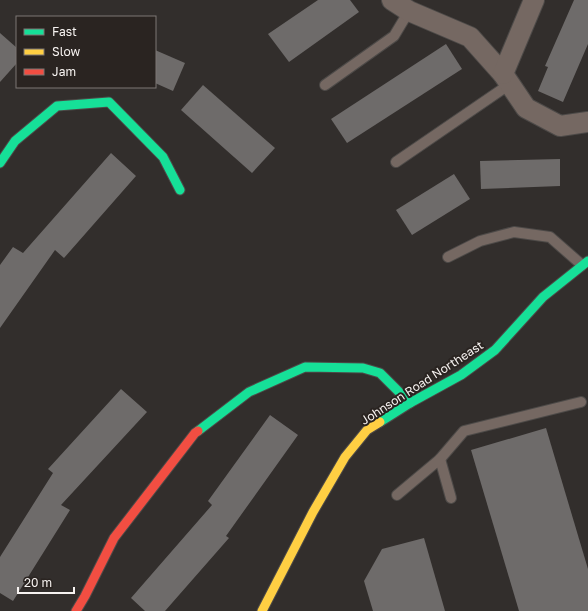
<svg xmlns="http://www.w3.org/2000/svg" width="588" height="611" font-family="'Golos Text',sans-serif">
<style>
.building{fill:#6e6b6a}
.lines{fill:none;stroke-linecap:round;stroke-linejoin:round}
.lane-casing{stroke:#4d4a48;stroke-width:12}
.street-casing{stroke:#4d4a48;stroke-width:22}
.fast-casing{stroke:#4d4a48;stroke-width:11}
.slow-casing{stroke:#4d4a48;stroke-width:11}
.jam-casing{stroke:#4d4a48;stroke-width:11}
.lane{stroke:#756862;stroke-width:10}
.street{stroke:#756862;stroke-width:20}
.fast{stroke:#16e098;stroke-width:9}
.slow{stroke:#ffcf43;stroke-width:9}
.jam{stroke:#f24e42;stroke-width:9}
.labels{text-anchor:middle;stroke-width:4;stroke-linejoin:round;paint-order:stroke}
.street-label{font-size:12px;fill:#f7f3f1;stroke:#2a2421}
</style>
<rect width="100%" height="100%" fill="#322e2c"/>
<g class="building">
<polygon points="318,0 350,0 359,12 289,62 268,34"/>
<polygon points="574,0 588,0 588,44 563,102 538,91 548,67 545,66"/>
<polygon points="0,33 17,48 17,63 0,82"/>
<polygon points="446,44 462,69 347,143 331,119"/>
<polygon points="155,50 185,63 173,91 155,83"/>
<polygon points="203,85 275,148 252,173 181,110"/>
<polygon points="111,153 136,176 64,258 55,250 0,328 0,265 13,247 23,253"/>
<polygon points="560,159 560,186 481,189 480,161"/>
<polygon points="454,174 470,199 412,235 396,210"/>
<polygon points="121,389 147,412 61,505 70,510 13,601 0,593 0,557 53,473 48,469"/>
<polygon points="270,415 298,435 226,536 229,538 165,611 145,611 131,598 212,505 208,501"/>
<polygon points="546,428 588,569 588,611 519,611 471,450"/>
<polygon points="424,538 445,611 373,611 364,581 382,549"/>
</g>
<g class="lines">
<g class="lane-casing">
<g id="lane">
<polyline points="325,85 394,36 409,11"/>
<polyline points="396,162 510,84"/>
<polyline points="448,257 480,241 514,232 550,237 582,265"/>
<polyline points="440,459 451,498"/>
<polyline points="397,495 440,459 464,431 581,402"/>
</g>
</g>
<g class="street-casing">
<g id="street">
<polyline points="392,0 409,11 470,37 503,74 526,108 560,126 588,122"/>
<polyline points="503,74 534,0"/>
</g>
</g>
<g class="fast-casing">
<g id="fast">
<polyline points="0,163 15,141 57,106 109,102 163,157 180,190"/>
<polyline points="380,422 410,403 461,375 495,350 543,297 588,261"/>
<polyline points="198,431 249,392 305,367 363,368 380,373 410,403"/>
</g>
</g>
<g class="slow-casing">
<polyline id="slow" points="262,611 313,512 345,457 367,430 380,422"/>
</g>
<g class="jam-casing">
<polyline id="jam" points="76,611 85,596 114,538 195,433 198,431"/>
</g>
<use href="#lane" class="lane"/>
<use href="#street" class="street"/>
<use href="#fast" class="fast"/>
<use href="#slow" class="slow"/>
<use href="#jam" class="jam"/>
</g>
<g class="labels">
<g class="street-label">
<text transform="translate(422 383) rotate(-33)" y="4">Johnson Road Northeast</text>
</g>
</g>
<rect x="16" y="16" width="140" height="72" fill="#2a2421" stroke="#7c7774"/>
<rect x="24" y="29" width="20" height="6" fill="#16e098" stroke="#7c7774"/>
<text x="52" y="36" font-size="12" fill="#f7f3f1">Fast</text>
<rect x="24" y="49" width="20" height="6" fill="#ffcf43" stroke="#7c7774"/>
<text x="52" y="56" font-size="12" fill="#f7f3f1">Slow</text>
<rect x="24" y="69" width="20" height="6" fill="#f24e42" stroke="#7c7774"/>
<text x="52" y="76" font-size="12" fill="#f7f3f1">Jam</text>
<path d="M18 587v6h56v-6" fill="none" stroke="#f7f3f1" stroke-width="2"/>
<text x="24" y="587" font-size="12" fill="#f7f3f1" stroke="#2a2421" stroke-width="3" paint-order="stroke">20 m</text>
</svg>
